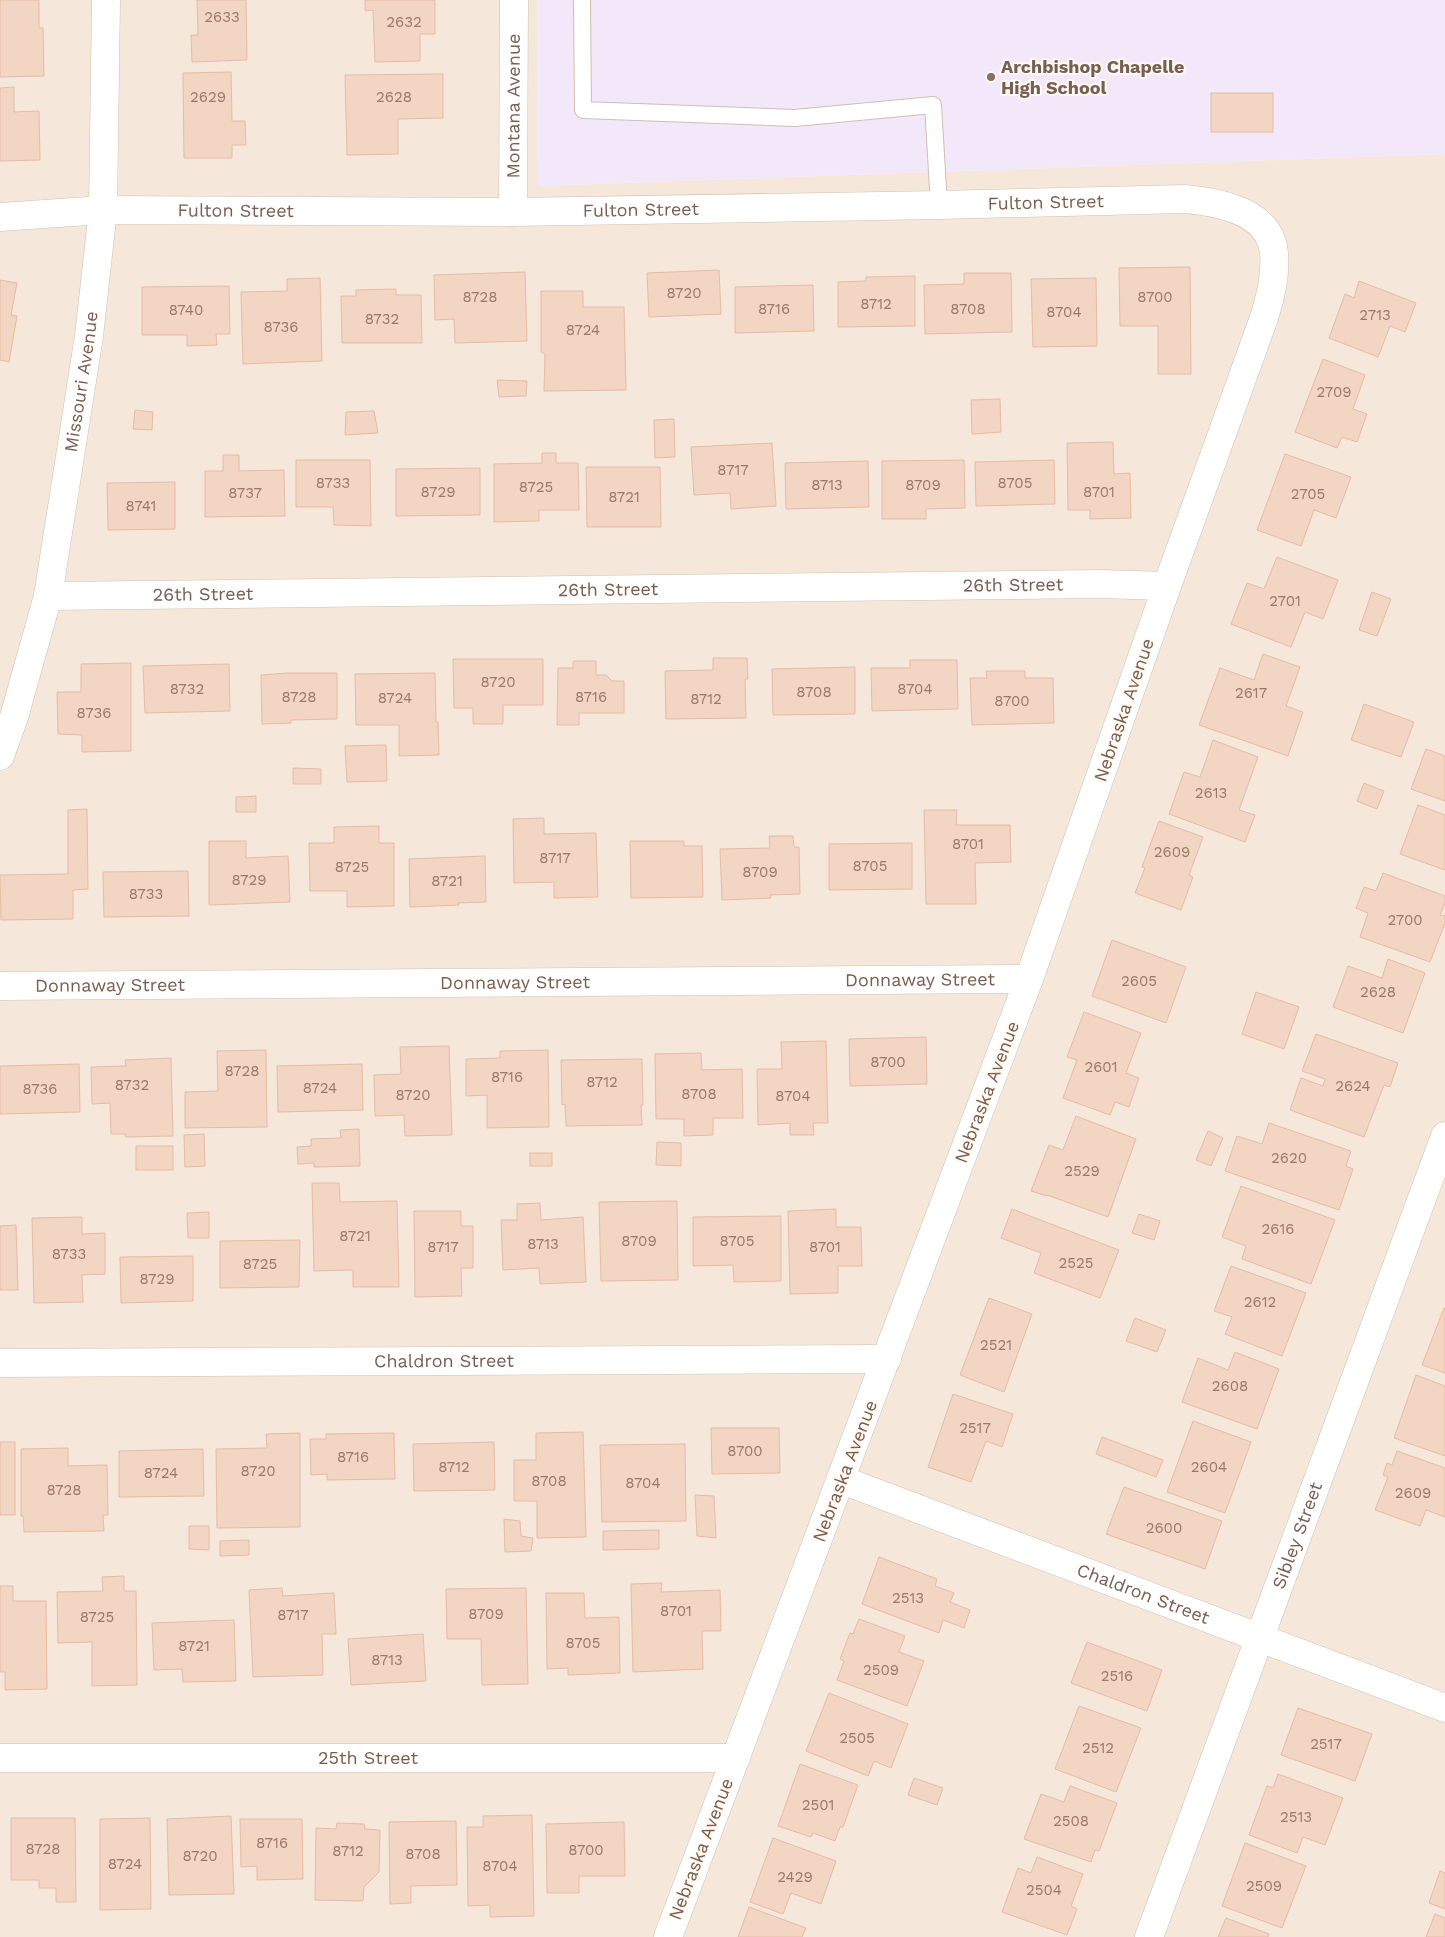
<svg xmlns="http://www.w3.org/2000/svg" width="1445" height="1937" font-family="'Work Sans',sans-serif">
<style>
.residential{fill:#f5e8da}
.education{fill:#f3e8fa}
.building{fill:#f3d5c3;stroke:#e6bba3}
.lines{fill:none;stroke-linecap:round;stroke-linejoin:round}
.service-casing{stroke:#d1beb0;stroke-width:18}
.minor-casing{stroke:#d1beb0;stroke-width:29}
.service{stroke:#fff;stroke-width:16}
.minor{stroke:#fff;stroke-width:28}
.education-dot{fill:#8d6e63;stroke:#fffaf3;stroke-width:2}
.labels{text-anchor:middle;stroke-width:4;stroke-linejoin:round;paint-order:stroke}
.number-label{font-size:15px;fill:#987a6a}
.education-label{font-size:18px;font-weight:bold;fill:#785e54;stroke:#fffaf3;text-anchor:start}
.street-label{font-size:18px;fill:#7a5c4d;stroke:#fffaf3}
</style>
<rect width="100%" height="100%" fill="#fdf6ec"/>
<polygon class="residential" points="0,0 537,0 538,186 1445,154 1445,1937 0,1937"/>
<polygon class="education" points="537,0 1445,0 1445,154 538,186"/>
<g class="building">
<polygon points="0,0 39,0 39,28 43,28 44,76 0,77"/>
<polygon points="197,0 246,0 247,60 192,62 191,35 198,35"/>
<polygon points="365,0 435,0 435,34 420,34 420,61 375,62 373,10 365,11"/>
<polygon points="231,72 232,121 245,121 246,145 232,145 232,158 184,158 183,73"/>
<polygon points="443,74 443,118 398,119 398,154 347,155 345,75"/>
<polygon points="14,87 14,112 39,111 40,160 0,161 0,88"/>
<rect x="1211" y="93" width="62" height="39"/>
<polygon points="1190,267 1191,374 1158,374 1158,326 1120,326 1119,268"/>
<polygon points="719,270 721,314 649,317 647,273"/>
<polygon points="525,272 527,341 455,343 454,319 435,320 434,275"/>
<polygon points="964,273 1011,273 1012,332 925,334 924,285 964,284"/>
<polygon points="915,276 915,326 838,327 838,282 866,281 866,277"/>
<polygon points="320,278 322,361 243,364 241,292 287,291 287,279"/>
<polygon points="1096,278 1097,346 1033,347 1031,279"/>
<polygon points="0,280 17,283 11,315 17,316 9,362 0,360"/>
<polygon points="1359,281 1416,303 1405,332 1390,326 1378,357 1329,338 1345,294 1354,298"/>
<polygon points="813,285 814,331 735,333 735,287"/>
<polygon points="229,286 230,334 216,334 217,345 187,346 187,335 142,335 142,287"/>
<polygon points="396,289 396,295 421,295 422,343 342,343 341,296 356,296 356,290"/>
<polygon points="541,291 583,291 583,307 624,307 626,390 544,391 545,354 541,352"/>
<polygon points="1323,359 1365,375 1353,409 1367,414 1357,442 1342,437 1337,448 1295,432"/>
<polygon points="497,380 527,381 526,396 499,397"/>
<polygon points="1000,399 1001,432 972,434 971,400"/>
<polygon points="135,410 153,412 152,430 133,429"/>
<polygon points="374,411 378,433 345,435 346,412"/>
<polygon points="674,419 675,457 655,458 654,420"/>
<polygon points="1113,442 1114,474 1130,473 1131,518 1090,519 1090,510 1068,510 1067,443"/>
<polygon points="772,443 776,506 731,509 730,493 694,495 691,447"/>
<polygon points="542,453 556,453 556,463 578,463 579,510 539,510 539,521 494,522 494,464 542,463"/>
<polygon points="1285,454 1351,477 1336,518 1314,510 1301,546 1257,530"/>
<polygon points="223,455 239,455 239,471 284,470 285,516 205,517 205,471 223,471"/>
<polygon points="296,460 370,460 371,526 334,525 333,507 296,507"/>
<polygon points="964,460 965,508 926,509 926,519 882,519 882,461"/>
<polygon points="1054,460 1055,504 976,506 975,462"/>
<polygon points="868,461 869,507 786,509 785,463"/>
<polygon points="586,467 660,467 661,527 587,527"/>
<polygon points="480,468 480,515 396,516 396,469"/>
<polygon points="175,482 175,529 108,530 107,483"/>
<polygon points="1277,557 1338,580 1323,619 1305,612 1291,647 1231,624 1247,583 1264,589"/>
<polygon points="1372,592 1391,599 1377,636 1359,630"/>
<polygon points="1263,654 1300,667 1286,706 1303,712 1288,756 1199,725 1220,668 1254,680"/>
<polygon points="713,658 747,658 748,679 745,679 746,718 666,719 665,671 713,670"/>
<polygon points="453,659 543,659 543,705 503,705 503,724 473,724 473,708 454,708"/>
<polygon points="910,660 957,660 958,709 872,711 871,668 910,668"/>
<polygon points="573,661 596,661 596,675 606,675 612,681 624,681 624,713 579,713 579,725 557,725 558,668 573,668"/>
<polygon points="131,663 131,751 82,752 82,735 58,734 57,692 81,692 81,664"/>
<polygon points="229,664 230,711 145,713 143,666"/>
<polygon points="855,667 855,714 773,715 772,669"/>
<polygon points="986,671 1025,671 1025,678 1053,678 1054,723 972,725 970,678 987,678"/>
<polygon points="287,673 337,673 337,719 291,720 291,723 262,724 261,675"/>
<polygon points="435,673 436,722 438,722 439,755 399,756 399,725 356,725 355,674"/>
<polygon points="1364,704 1414,722 1401,757 1351,740"/>
<polygon points="1213,740 1258,757 1239,810 1255,815 1245,842 1169,814 1184,772 1200,777"/>
<polygon points="386,745 387,781 347,782 345,746"/>
<polygon points="1426,749 1445,756 1445,801 1411,789"/>
<polygon points="293,768 321,769 321,784 293,784"/>
<polygon points="1364,783 1384,791 1377,809 1357,801"/>
<polygon points="256,796 256,812 236,812 236,797"/>
<polygon points="1418,805 1445,815 1445,870 1400,854"/>
<polygon points="87,809 88,889 73,890 73,919 1,920 0,875 68,874 68,810"/>
<polygon points="924,810 957,810 956,825 1010,825 1011,862 975,863 976,904 926,904"/>
<polygon points="544,818 544,834 596,833 598,897 554,898 554,882 514,883 513,819"/>
<polygon points="1159,821 1203,837 1189,875 1193,877 1181,910 1135,893 1145,868 1142,867"/>
<polygon points="379,826 379,843 394,843 394,906 347,907 347,891 310,891 309,843 334,843 334,827"/>
<polygon points="769,836 793,836 794,847 799,847 800,894 770,895 771,898 722,900 720,849 770,848"/>
<polygon points="209,841 246,841 246,858 288,856 290,902 209,905"/>
<polygon points="630,841 684,841 684,846 702,846 703,897 631,898"/>
<polygon points="912,843 912,889 829,890 829,844"/>
<polygon points="485,856 486,902 458,903 459,905 410,907 409,859"/>
<polygon points="188,871 189,916 104,917 103,872"/>
<polygon points="1383,873 1445,896 1445,903 1440,915 1445,916 1445,923 1430,962 1360,937 1368,913 1356,908 1364,887 1376,891"/>
<polygon points="1112,940 1186,967 1166,1023 1092,996"/>
<polygon points="1388,959 1425,973 1403,1033 1333,1007 1348,966 1382,978"/>
<polygon points="1256,992 1299,1007 1284,1049 1242,1034"/>
<polygon points="1084,1012 1141,1033 1126,1073 1139,1078 1129,1107 1115,1102 1110,1115 1063,1098 1077,1060 1067,1057"/>
<polygon points="1316,1034 1398,1063 1390,1087 1384,1085 1364,1137 1290,1110 1301,1078 1323,1086 1325,1079 1302,1071"/>
<polygon points="926,1037 927,1084 850,1086 849,1039"/>
<polygon points="826,1041 828,1123 813,1123 814,1135 790,1135 790,1123 758,1125 757,1069 782,1069 781,1042"/>
<polygon points="449,1046 452,1135 405,1136 404,1115 375,1116 374,1075 401,1074 400,1047"/>
<polygon points="266,1050 267,1127 185,1128 185,1092 218,1091 217,1051"/>
<polygon points="548,1050 549,1127 487,1128 487,1095 466,1096 466,1059 500,1058 500,1051"/>
<polygon points="701,1053 702,1070 742,1069 743,1118 713,1118 713,1135 684,1136 684,1119 656,1119 655,1054"/>
<polygon points="171,1058 173,1136 126,1137 125,1134 111,1134 110,1103 92,1104 91,1067 126,1066 125,1060"/>
<polygon points="642,1059 643,1105 641,1105 642,1125 566,1126 565,1104 562,1105 561,1060"/>
<polygon points="79,1064 80,1112 0,1114 0,1066"/>
<polygon points="362,1064 363,1110 278,1112 277,1066"/>
<polygon points="1076,1116 1136,1139 1108,1217 1047,1195 1047,1196 1031,1191 1049,1145 1063,1150"/>
<polygon points="1269,1123 1351,1151 1346,1166 1353,1169 1339,1210 1225,1171 1237,1136 1262,1144"/>
<polygon points="359,1129 360,1166 314,1167 314,1163 298,1164 297,1147 311,1146 311,1139 341,1138 340,1130"/>
<polygon points="1208,1131 1223,1138 1211,1166 1196,1160"/>
<polygon points="204,1134 205,1166 185,1167 184,1135"/>
<polygon points="657,1142 681,1143 681,1166 656,1165"/>
<rect x="136" y="1146" width="37" height="24"/>
<rect x="530" y="1153" width="22" height="13"/>
<polygon points="312,1183 339,1183 340,1202 397,1201 399,1287 353,1287 353,1270 314,1271"/>
<polygon points="1241,1186 1335,1220 1311,1284 1242,1259 1246,1246 1222,1237"/>
<polygon points="677,1201 678,1280 601,1281 599,1202"/>
<polygon points="540,1203 541,1220 583,1217 586,1282 540,1284 539,1268 503,1270 501,1220 517,1220 517,1204"/>
<polygon points="836,1209 836,1227 861,1227 862,1266 838,1266 838,1293 790,1294 788,1211"/>
<polygon points="1012,1209 1119,1250 1100,1298 1034,1273 1041,1253 1001,1238"/>
<polygon points="414,1211 461,1211 461,1226 473,1226 473,1268 461,1268 462,1296 415,1297"/>
<polygon points="209,1212 209,1238 188,1238 187,1213"/>
<polygon points="1139,1214 1160,1221 1154,1240 1132,1233"/>
<polygon points="781,1216 781,1281 734,1282 733,1265 693,1266 693,1217"/>
<polygon points="82,1217 82,1234 105,1233 105,1274 82,1275 83,1302 34,1303 32,1218"/>
<polygon points="16,1225 18,1290 0,1290 0,1226"/>
<polygon points="300,1240 299,1287 220,1288 220,1241"/>
<polygon points="193,1256 193,1301 121,1303 120,1257"/>
<polygon points="1231,1266 1306,1293 1282,1356 1225,1334 1232,1317 1214,1311"/>
<polygon points="989,1298 1032,1314 1004,1392 960,1375"/>
<polygon points="1444,1308 1445,1308 1445,1373 1422,1365"/>
<polygon points="1135,1318 1166,1330 1157,1352 1126,1341"/>
<polygon points="1235,1352 1279,1369 1257,1429 1182,1402 1198,1358 1228,1370"/>
<polygon points="1416,1375 1445,1386 1445,1456 1394,1438"/>
<polygon points="953,1394 1013,1414 1002,1447 986,1441 971,1482 928,1467"/>
<polygon points="1193,1421 1251,1442 1225,1513 1167,1492"/>
<polygon points="711,1428 779,1428 780,1473 712,1474"/>
<polygon points="583,1432 586,1537 537,1538 537,1501 514,1501 514,1460 536,1460 536,1433"/>
<polygon points="300,1433 300,1527 217,1528 216,1449 267,1448 266,1434"/>
<polygon points="394,1433 395,1479 327,1480 327,1474 311,1475 310,1439 326,1439 326,1434"/>
<polygon points="1102,1437 1163,1460 1156,1477 1096,1454"/>
<rect x="0" y="1442" width="15" height="73"/>
<polygon points="494,1442 495,1490 414,1491 413,1444"/>
<polygon points="685,1444 686,1521 602,1522 600,1445"/>
<polygon points="68,1448 68,1466 107,1465 108,1515 103,1515 104,1531 24,1532 23,1516 21,1516 21,1449"/>
<polygon points="203,1449 204,1496 119,1497 119,1451"/>
<polygon points="1397,1451 1445,1468 1445,1517 1426,1510 1420,1526 1375,1510 1388,1477 1383,1475 1387,1463 1392,1465"/>
<polygon points="1124,1487 1222,1521 1205,1569 1106,1534"/>
<polygon points="695,1495 714,1496 716,1538 697,1536"/>
<polygon points="504,1519 520,1521 521,1536 533,1538 531,1551 505,1552"/>
<polygon points="189,1526 209,1526 209,1550 189,1549"/>
<polygon points="659,1530 659,1549 603,1550 603,1531"/>
<polygon points="249,1540 249,1555 220,1556 220,1541"/>
<polygon points="879,1557 937,1579 935,1586 954,1593 950,1602 970,1610 964,1628 943,1620 939,1633 862,1604"/>
<polygon points="124,1576 124,1591 136,1591 137,1685 92,1686 92,1642 58,1643 57,1592 103,1591 102,1577"/>
<polygon points="662,1583 661,1592 720,1590 721,1631 702,1631 703,1669 633,1672 631,1584"/>
<polygon points="0,1586 13,1586 13,1601 46,1601 47,1689 5,1690 5,1672 0,1672"/>
<polygon points="282,1588 283,1596 334,1593 336,1634 322,1634 323,1675 253,1677 249,1590"/>
<polygon points="526,1588 528,1684 482,1685 481,1639 447,1639 446,1589"/>
<polygon points="546,1593 584,1593 585,1618 619,1617 620,1673 568,1675 568,1668 547,1669"/>
<polygon points="859,1619 905,1636 899,1652 924,1661 907,1706 837,1680 844,1661 840,1659 850,1633 853,1634"/>
<polygon points="234,1620 236,1681 183,1682 182,1669 154,1670 152,1623"/>
<polygon points="423,1634 426,1681 351,1685 348,1639"/>
<polygon points="1087,1642 1162,1670 1147,1711 1071,1683"/>
<polygon points="829,1693 908,1724 891,1768 874,1761 868,1776 806,1751"/>
<polygon points="1079,1706 1141,1728 1116,1792 1055,1769"/>
<polygon points="1298,1708 1372,1734 1355,1781 1281,1755"/>
<polygon points="800,1764 858,1785 843,1827 840,1827 835,1841 813,1833 811,1837 778,1826"/>
<polygon points="1278,1774 1343,1798 1325,1845 1303,1837 1297,1853 1249,1835 1267,1786 1273,1788"/>
<polygon points="914,1778 943,1788 937,1805 908,1795"/>
<polygon points="1070,1786 1117,1803 1099,1851 1095,1850 1091,1862 1024,1839 1041,1794 1064,1802"/>
<polygon points="532,1815 534,1916 490,1917 490,1905 468,1906 467,1827 483,1827 483,1816"/>
<polygon points="231,1816 234,1894 169,1895 167,1819"/>
<polygon points="11,1818 75,1818 76,1902 56,1902 56,1888 39,1888 39,1880 11,1880"/>
<polygon points="150,1818 151,1909 100,1910 100,1819"/>
<polygon points="240,1819 302,1819 303,1879 257,1880 257,1866 241,1867"/>
<polygon points="456,1821 457,1885 411,1886 411,1903 390,1904 389,1822"/>
<polygon points="624,1822 625,1876 579,1876 579,1893 547,1893 546,1824"/>
<polygon points="337,1823 364,1824 365,1829 380,1830 379,1872 364,1887 363,1901 315,1900 316,1828 336,1829"/>
<polygon points="773,1838 836,1861 821,1904 791,1893 783,1914 750,1902"/>
<polygon points="1245,1843 1306,1866 1282,1928 1222,1906"/>
<polygon points="1037,1857 1083,1874 1071,1906 1077,1909 1067,1935 1002,1912 1018,1868 1031,1873"/>
<polygon points="1440,1871 1445,1873 1445,1909 1429,1903"/>
<polygon points="749,1907 806,1928 802,1937 738,1937"/>
<polygon points="1435,1914 1445,1918 1445,1937 1426,1937"/>
<polygon points="1226,1918 1269,1934 1268,1937 1218,1937"/>
</g>
<g class="lines">
<g class="service-casing">
<polyline id="service" points="582,0 583,110 795,118 933,105 939,205"/>
</g>
<g class="minor-casing">
<g id="minor">
<path id="s1" d="M513,212L514,0"/>
<path id="s2" d="M0,217L103,210L513,212L939,205L1185,199C1219,202 1271,211 1274,254C1276,276 1270,298 1264,318L1167,586L1029,979L668,1937"/>
<path id="s3" d="M48,596L1101,584L1167,586"/>
<path id="s4" d="M0,756L14,717L48,596L89,336L103,210L106,0"/>
<path id="s5" d="M0,986L1029,979"/>
<path id="s6" d="M0,1363L887,1359"/>
<path id="s7" d="M842,1480L1445,1708"/>
<path id="s8" d="M0,1758H736"/>
<path id="s9" d="M1149,1937L1445,1136"/>
</g>
</g>
<use href="#service" class="service"/>
<use href="#minor" class="minor"/>
</g>
<circle class="education-dot" cx="991" cy="77" r="5"/>
<g class="labels">
<g class="number-label">
<text x="222" y="22">2633</text>
<text x="404" y="27">2632</text>
<text x="208" y="102">2629</text>
<text x="394" y="102">2628</text>
<text x="684" y="298">8720</text>
<text x="480" y="302">8728</text>
<text x="1155" y="302">8700</text>
<text x="876" y="309">8712</text>
<text x="774" y="314">8716</text>
<text x="968" y="314">8708</text>
<text x="186" y="315">8740</text>
<text x="1064" y="317">8704</text>
<text x="1375" y="320">2713</text>
<text x="382" y="324">8732</text>
<text x="281" y="332">8736</text>
<text x="583" y="335">8724</text>
<text x="1334" y="397">2709</text>
<text x="733" y="475">8717</text>
<text x="333" y="488">8733</text>
<text x="1015" y="488">8705</text>
<text x="827" y="490">8713</text>
<text x="923" y="490">8709</text>
<text x="536" y="492">8725</text>
<text x="438" y="497">8729</text>
<text x="1099" y="497">8701</text>
<text x="245" y="498">8737</text>
<text x="1308" y="499">2705</text>
<text x="624" y="502">8721</text>
<text x="141" y="511">8741</text>
<text x="1285" y="606">2701</text>
<text x="498" y="687">8720</text>
<text x="187" y="694">8732</text>
<text x="915" y="694">8704</text>
<text x="814" y="697">8708</text>
<text x="1251" y="698">2617</text>
<text x="299" y="702">8728</text>
<text x="591" y="702">8716</text>
<text x="395" y="703">8724</text>
<text x="706" y="704">8712</text>
<text x="1012" y="706">8700</text>
<text x="94" y="718">8736</text>
<text x="1211" y="798">2613</text>
<text x="968" y="849">8701</text>
<text x="1172" y="857">2609</text>
<text x="555" y="863">8717</text>
<text x="870" y="871">8705</text>
<text x="352" y="872">8725</text>
<text x="760" y="877">8709</text>
<text x="249" y="885">8729</text>
<text x="447" y="886">8721</text>
<text x="146" y="899">8733</text>
<text x="1405" y="925">2700</text>
<text x="1139" y="986">2605</text>
<text x="1378" y="997">2628</text>
<text x="888" y="1067">8700</text>
<text x="1101" y="1072">2601</text>
<text x="242" y="1076">8728</text>
<text x="507" y="1082">8716</text>
<text x="602" y="1087">8712</text>
<text x="132" y="1090">8732</text>
<text x="1353" y="1091">2624</text>
<text x="320" y="1093">8724</text>
<text x="40" y="1094">8736</text>
<text x="699" y="1099">8708</text>
<text x="413" y="1100">8720</text>
<text x="793" y="1101">8704</text>
<text x="1289" y="1163">2620</text>
<text x="1082" y="1176">2529</text>
<text x="1278" y="1234">2616</text>
<text x="355" y="1241">8721</text>
<text x="639" y="1246">8709</text>
<text x="737" y="1246">8705</text>
<text x="543" y="1249">8713</text>
<text x="443" y="1252">8717</text>
<text x="825" y="1252">8701</text>
<text x="69" y="1259">8733</text>
<text x="1076" y="1268">2525</text>
<text x="260" y="1269">8725</text>
<text x="157" y="1284">8729</text>
<text x="1260" y="1307">2612</text>
<text x="996" y="1350">2521</text>
<text x="1230" y="1391">2608</text>
<text x="975" y="1433">2517</text>
<text x="745" y="1456">8700</text>
<text x="353" y="1462">8716</text>
<text x="454" y="1472">8712</text>
<text x="1209" y="1472">2604</text>
<text x="258" y="1476">8720</text>
<text x="161" y="1478">8724</text>
<text x="549" y="1486">8708</text>
<text x="643" y="1488">8704</text>
<text x="64" y="1495">8728</text>
<text x="1413" y="1498">2609</text>
<text x="1164" y="1533">2600</text>
<text x="908" y="1603">2513</text>
<text x="676" y="1616">8701</text>
<text x="486" y="1619">8709</text>
<text x="293" y="1620">8717</text>
<text x="97" y="1622">8725</text>
<text x="583" y="1648">8705</text>
<text x="194" y="1651">8721</text>
<text x="387" y="1665">8713</text>
<text x="881" y="1675">2509</text>
<text x="1117" y="1681">2516</text>
<text x="857" y="1743">2505</text>
<text x="1326" y="1749">2517</text>
<text x="1098" y="1753">2512</text>
<text x="818" y="1810">2501</text>
<text x="1296" y="1822">2513</text>
<text x="1071" y="1826">2508</text>
<text x="272" y="1848">8716</text>
<text x="43" y="1854">8728</text>
<text x="586" y="1855">8700</text>
<text x="348" y="1856">8712</text>
<text x="423" y="1859">8708</text>
<text x="200" y="1861">8720</text>
<text x="125" y="1869">8724</text>
<text x="500" y="1871">8704</text>
<text x="795" y="1882">2429</text>
<text x="1264" y="1891">2509</text>
<text x="1044" y="1895">2504</text>
</g>
<g class="education-label">
<text x="1001" y="73">Archbishop Chapelle<tspan x="1001" dy="21">High School</tspan></text>
</g>
<g class="street-label">
<text dy="6" stroke="none"><textPath href="#s1" startOffset="106">Montana Avenue</textPath></text>
<text dy="6" stroke="none"><textPath href="#s2" startOffset="1046">Fulton Street</textPath></text>
<text dy="6" stroke="none"><textPath href="#s2" startOffset="641">Fulton Street</textPath></text>
<text dy="6" stroke="none"><textPath href="#s2" startOffset="236">Fulton Street</textPath></text>
<text dy="6" stroke="none"><textPath href="#s4" startOffset="384">Missouri Avenue</textPath></text>
<text dy="6" stroke="none"><textPath href="#s3" startOffset="965">26th Street</textPath></text>
<text dy="6" stroke="none"><textPath href="#s3" startOffset="560">26th Street</textPath></text>
<text dy="6" stroke="none"><textPath href="#s3" startOffset="155">26th Street</textPath></text>
<text transform="translate(1124 710) rotate(-71)" y="6">Nebraska Avenue</text>
<text dy="6" stroke="none"><textPath href="#s5" startOffset="920">Donnaway Street</textPath></text>
<text dy="6" stroke="none"><textPath href="#s5" startOffset="515">Donnaway Street</textPath></text>
<text dy="6" stroke="none"><textPath href="#s5" startOffset="110">Donnaway Street</textPath></text>
<text transform="translate(987 1092) rotate(-69)" y="6">Nebraska Avenue</text>
<text dy="6" stroke="none"><textPath href="#s6" startOffset="444">Chaldron Street</textPath></text>
<text transform="translate(845 1471) rotate(-69)" y="6">Nebraska Avenue</text>
<text dy="6" stroke="none"><textPath href="#s9" startOffset="428">Sibley Street</textPath></text>
<text dy="6" stroke="none"><textPath href="#s7" startOffset="322">Chaldron Street</textPath></text>
<text dy="6" stroke="none"><textPath href="#s8" startOffset="368">25th Street</textPath></text>
<text transform="translate(701 1849) rotate(-69)" y="6">Nebraska Avenue</text>
</g>
</g>
</svg>
